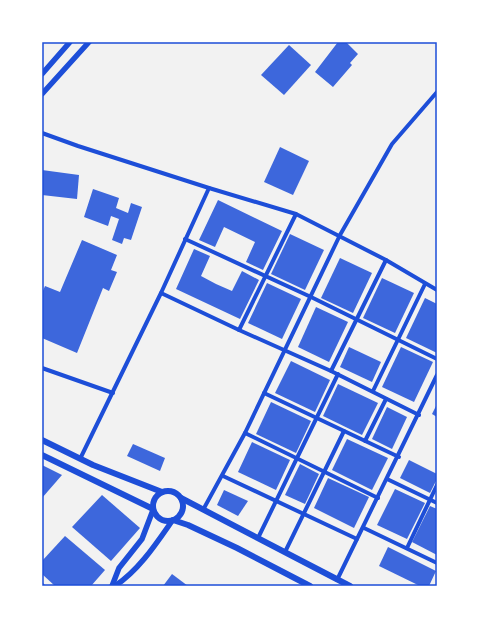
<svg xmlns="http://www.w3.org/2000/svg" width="479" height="628" font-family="'Work Sans',sans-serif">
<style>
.building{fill:#3d67dc}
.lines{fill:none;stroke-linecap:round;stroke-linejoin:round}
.minor{stroke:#1d4ed8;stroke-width:4}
.tertiary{stroke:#1d4ed8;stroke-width:5.5}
.secondary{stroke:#1d4ed8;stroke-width:6}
.neatline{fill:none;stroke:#1d4ed8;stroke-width:1.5}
</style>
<rect width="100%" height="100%" fill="#f2f2f2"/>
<g class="building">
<polygon points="338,42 346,42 358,54 350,63 352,65 333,87 315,72"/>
<polygon points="289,45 311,65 284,95 261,75"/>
<polygon points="280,147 309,161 293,195 264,182"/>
<polygon points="42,170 79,175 77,199 42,195"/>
<polygon points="93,189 119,198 116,208 128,213 131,203 142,207 131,240 124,238 122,244 112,240 119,219 111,216 108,226 84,217"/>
<polygon points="218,200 282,231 263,270 246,262 255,242 224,227 215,247 199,240"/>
<polygon points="290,234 324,250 305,290 271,274"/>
<polygon points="82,240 117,255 111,270 117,272 109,291 103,288 77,353 42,338 42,293 45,286 60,292"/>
<polygon points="194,249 210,256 201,276 216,284 232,291 242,271 259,280 240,319 176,289"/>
<polygon points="340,258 372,273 353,313 321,298"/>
<polygon points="382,278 414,293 395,333 363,318"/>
<polygon points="267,283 301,299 282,339 248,323"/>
<polygon points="425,298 437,304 437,353 406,338"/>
<polygon points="316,307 348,322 329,362 298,347"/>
<polygon points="349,347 381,362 372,382 340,367"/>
<polygon points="401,347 433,362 414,402 382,387"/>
<polygon points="291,361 330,380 315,412 275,393"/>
<polygon points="338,384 378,403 362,435 323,416"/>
<polygon points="271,402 311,421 296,453 256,434"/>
<polygon points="437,404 437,417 432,414"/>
<polygon points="387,407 407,417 392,449 372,439"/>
<polygon points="347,439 388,458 372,490 332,470"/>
<polygon points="252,442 290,460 276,490 238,472"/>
<polygon points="133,444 165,458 160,471 127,456"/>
<polygon points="409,460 437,474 437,479 430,493 400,478"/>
<polygon points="300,464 319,474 305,504 285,495"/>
<polygon points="42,465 62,475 42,498"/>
<polygon points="328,478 369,497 354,528 314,508"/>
<polygon points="395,489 425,503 407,539 377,525"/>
<polygon points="224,490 248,501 238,516 217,505"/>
<polygon points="102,495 140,528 111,561 72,527"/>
<polygon points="430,506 437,509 437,555 412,542"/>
<polygon points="65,536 105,570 91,586 55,586 42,574 42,561"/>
<polygon points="388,547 436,571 429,586 420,586 379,566"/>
<polygon points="172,574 188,586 163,586"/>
</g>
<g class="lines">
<g class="minor">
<polyline points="42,133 78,146 209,188"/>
<polyline points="185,239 311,297 437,359"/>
<polyline points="161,293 239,330 331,371 419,415"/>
<polyline points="239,330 296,214"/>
<polyline points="42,368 113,393"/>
<polyline points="331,371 386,260"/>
<polyline points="373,391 425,284"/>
<polyline points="264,393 399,457"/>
<polyline points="245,433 378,498"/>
<polyline points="365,441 386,399"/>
<polyline points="80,459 161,293 209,188 296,214 386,260 437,290"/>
<polyline points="223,476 357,539"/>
<polyline points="387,479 437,503"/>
<polyline points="203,510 245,433 340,235 392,144 437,92"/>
<polyline points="364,528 437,563"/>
<polyline points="258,538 338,374"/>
<polyline points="407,548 437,485"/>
<polyline points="285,552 344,431"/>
<polyline points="337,580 437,375"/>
<polyline points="42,585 43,586"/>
</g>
<g class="tertiary">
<polyline points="42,74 70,42"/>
<polyline points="42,94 89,42"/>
<polyline points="112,586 119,568 142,539 153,510"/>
<path d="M115,586C139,570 156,544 172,521"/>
</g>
<g class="secondary">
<polyline points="42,440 93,465 162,492"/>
<polyline points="42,455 153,509"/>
<circle cx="168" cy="506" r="15"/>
<polyline points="181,498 350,586"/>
<polyline points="173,520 188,525 237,548 310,586"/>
</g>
</g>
<rect width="479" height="628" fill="none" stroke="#ffffff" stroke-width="86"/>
<rect x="43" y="43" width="393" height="542" class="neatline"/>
</svg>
